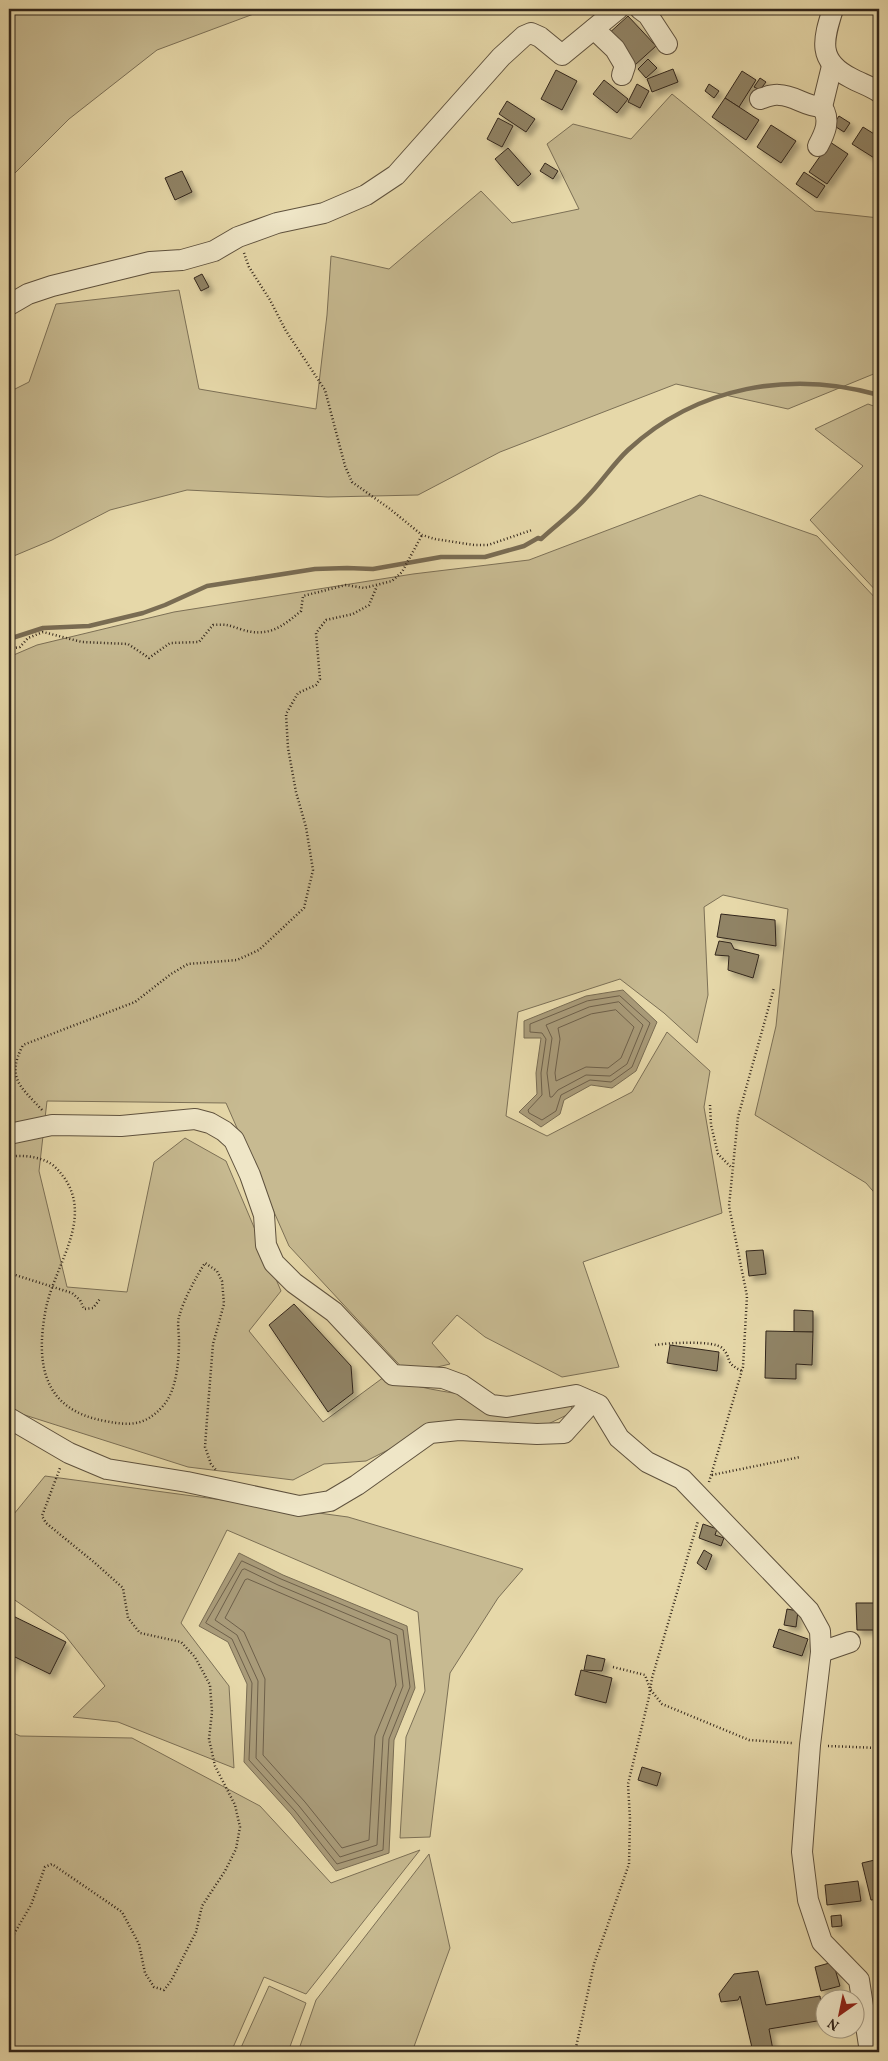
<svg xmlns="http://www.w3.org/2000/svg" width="888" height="2061" font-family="Vollkorn,serif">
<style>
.green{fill:#c7ba91;stroke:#7c7056}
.water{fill:#a99b79;stroke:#796c53}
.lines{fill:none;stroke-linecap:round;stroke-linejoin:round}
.shore{stroke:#6e604a;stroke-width:1}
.stream{stroke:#796c53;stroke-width:4.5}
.building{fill:#908365;stroke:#32261b;filter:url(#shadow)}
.minor-casing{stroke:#5f523e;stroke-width:22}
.path{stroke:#32261b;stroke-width:2.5;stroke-dasharray:1 2.5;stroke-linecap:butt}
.minor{stroke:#efe6c7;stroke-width:20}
</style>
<defs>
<filter id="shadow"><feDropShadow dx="4.5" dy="4.5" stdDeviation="2.5" flood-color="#0004"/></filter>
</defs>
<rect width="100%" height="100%" fill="#e6d8a9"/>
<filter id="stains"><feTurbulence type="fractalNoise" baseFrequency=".004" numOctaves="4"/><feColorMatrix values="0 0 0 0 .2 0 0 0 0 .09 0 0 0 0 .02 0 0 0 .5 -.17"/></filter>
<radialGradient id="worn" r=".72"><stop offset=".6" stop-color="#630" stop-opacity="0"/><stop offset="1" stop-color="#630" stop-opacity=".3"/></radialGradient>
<g class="green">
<polygon points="9,9 267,9 157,50 69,119 9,179"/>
<polygon points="672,94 815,211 879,218 879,376 876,373 788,409 676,384 500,452 418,495 328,497 187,490 110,510 52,540 9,558 9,392 29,382 56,304 179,290 199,389 316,409 327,315 331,256 389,269 481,191 512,223 579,209 547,144 573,124 631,139"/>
<polygon points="868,404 879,408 879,594 810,520 863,466 815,429"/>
<path d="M700,495L817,536L879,602V1198L866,1183L755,1115L776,1026L788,909L723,895L704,907L708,995L697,1043L664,1013L620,979L518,1012L506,1116L547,1136L632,1092L667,1032L710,1071L704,1107L722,1213L583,1262L619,1367L562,1377L485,1337L457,1315L432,1343L450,1364L408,1374L289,1246L226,1103L47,1101L39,1171L67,1287L127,1292L154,1162L185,1138L226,1161L281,1291L249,1331L323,1422L384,1377C445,1397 509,1399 572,1405L571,1413L546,1425L520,1429L446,1421L366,1461L324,1464L293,1480L188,1467L9,1410V657L37,645L174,612L413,574L529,560Z"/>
<polygon points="45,1476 348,1517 523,1569 498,1598 450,1673 430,1837 400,1838 406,1737 425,1691 418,1612 227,1530 181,1623 229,1686 234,1768 118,1722 73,1717 105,1686 64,1634 9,1596 9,1520"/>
<polygon points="9,1731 20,1736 132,1738 260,1806 331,1883 420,1850 306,1994 264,1977 231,2052 9,2052"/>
<polygon points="429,1854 450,1948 412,2052 298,2052 316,2000"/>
<polygon points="269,1986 306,2003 288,2052 239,2052"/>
</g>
<g class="water">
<polygon points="623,990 657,1022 636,1071 612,1088 591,1085 564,1100 560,1114 541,1127 519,1112 537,1094 536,1073 541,1038 524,1038 524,1021 586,996"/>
<polygon points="239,1553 283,1575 407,1626 415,1688 394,1740 389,1853 336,1871 291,1814 244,1762 247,1684 228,1642 199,1626"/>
</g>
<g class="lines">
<g class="shore">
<polygon points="620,996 650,1023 632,1067 611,1082 590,1080 561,1095 556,1111 542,1120 529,1113 528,1110 542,1095 541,1073 546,1039 542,1033 530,1032 530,1024 587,1001"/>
<polygon points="619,1002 643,1025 627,1064 610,1076 586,1075 558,1090 552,1097 550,1097 547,1073 552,1038 546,1025 589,1007"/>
<polygon points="616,1010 634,1027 621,1058 608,1068 586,1067 556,1081 555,1073 560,1039 558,1028 591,1014"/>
<polygon points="242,1561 281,1579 403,1630 410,1687 389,1739 383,1850 337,1864 295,1811 249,1760 252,1683 232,1639 206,1623"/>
<polygon points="245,1569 278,1585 397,1635 403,1686 383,1737 377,1845 340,1857 299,1806 256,1758 258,1681 237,1635 215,1620 242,1570"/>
<polygon points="248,1579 390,1640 396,1685 375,1736 369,1840 342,1848 305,1802 263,1755 265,1679 244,1632 225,1618 245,1580"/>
</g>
<path class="stream" d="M9,639L43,628L89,626L143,613L165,605L207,586L315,569L347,568L373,569L441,557H485L524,546L538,538L541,539C556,525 573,513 586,498C601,483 613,464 628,450C697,386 791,370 879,395"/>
</g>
<g class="building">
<polygon points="628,16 656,46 635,65 607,35"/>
<polygon points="648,59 657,68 646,78 638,69"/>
<polygon points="673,69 678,82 652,92 647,79"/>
<polygon points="556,70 577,81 562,110 541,99"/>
<polygon points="742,71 756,80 739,107 725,98"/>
<polygon points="760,78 766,82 760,90 754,87"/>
<polygon points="604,80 628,99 617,113 593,94"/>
<polygon points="637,84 649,91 640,108 628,102"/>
<polygon points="709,84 719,91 714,98 705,91"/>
<polygon points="725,98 759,120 746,140 712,117"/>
<polygon points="507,101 535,119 526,132 499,114"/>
<polygon points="839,116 850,123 844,132 833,125"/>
<polygon points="498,118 513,126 502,147 487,139"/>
<polygon points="771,125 796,141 781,163 757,147"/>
<polygon points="863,127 879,137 879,161 852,144"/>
<polygon points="830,142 848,154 827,184 809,172"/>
<polygon points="508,148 531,174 518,186 495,159"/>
<polygon points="545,163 558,171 553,179 540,171"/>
<polygon points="182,171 192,192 175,200 165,178"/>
<polygon points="804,172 825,186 817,198 796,184"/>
<polygon points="202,274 209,287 201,291 194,278"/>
<polygon points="721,914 775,920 776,946 717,937"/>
<polygon points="719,941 731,943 734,949 759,955 753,978 728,970 729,956 715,955"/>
<polygon points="763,1250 766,1274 749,1276 746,1251"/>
<polygon points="294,1304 351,1366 353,1393 328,1412 269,1325"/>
<polygon points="794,1310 813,1311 813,1332 794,1332"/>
<polygon points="766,1331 813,1332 812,1365 796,1364 796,1379 765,1378"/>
<polygon points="670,1345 719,1352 717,1371 667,1363"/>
<polygon points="703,1524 717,1529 715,1535 724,1538 721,1546 699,1538"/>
<polygon points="704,1550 712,1555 706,1570 697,1563"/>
<polygon points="856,1603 879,1603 879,1630 857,1630"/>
<polygon points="787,1609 798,1611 796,1627 784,1625"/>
<polygon points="9,1614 66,1642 50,1674 15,1657 9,1670"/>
<polygon points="779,1629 808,1639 802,1656 773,1647"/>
<polygon points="587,1655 605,1659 602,1671 584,1670"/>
<polygon points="581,1670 612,1678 606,1703 575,1695"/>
<polygon points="642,1767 661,1773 657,1786 638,1780"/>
<polygon points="879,1859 879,1899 871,1900 862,1863"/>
<polygon points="858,1881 861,1901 827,1905 825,1885"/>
<polygon points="841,1915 842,1926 832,1927 831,1916"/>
<polygon points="833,1962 840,1986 821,1991 815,1967"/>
<polygon points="758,1971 766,2005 820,1996 823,2020 769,2029 773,2050 753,2052 740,1996 738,2000 721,2002 719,1994 734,1974"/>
</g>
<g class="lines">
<g class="minor-casing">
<g id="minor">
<polyline points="640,9 648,15 667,44"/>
<path d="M833,9C823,40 817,61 851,78C860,83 870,86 879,92"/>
<polyline points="594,29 615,49 625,66 622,75"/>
<path d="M760,99C766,97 773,94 779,95C794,95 806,107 822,107L832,66"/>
<path d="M818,146C825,133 831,120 822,107"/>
<polyline points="9,305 28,294 52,286 150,262 182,260 214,251 238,237 277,223 324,213 366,195 396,175 501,57 524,36 531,33 540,37 562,55 618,9"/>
<polyline points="9,1134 52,1125 121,1126 195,1119 210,1123 224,1131 234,1140 250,1175 264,1215 266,1245 274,1263 294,1283 334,1312 393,1375 443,1378 462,1385 491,1405 507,1407 576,1395 599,1405 619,1438 647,1462 682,1479 809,1611 820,1631 821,1652 810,1745 802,1852 808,1900 822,1942 859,1980 870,2052"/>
<polyline points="9,1418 69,1453 107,1469 187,1482 299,1506 330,1501 357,1485 430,1433 459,1430 537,1434 564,1433 592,1402"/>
<polyline points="821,1652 850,1642"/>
</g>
</g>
<g class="path">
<polyline points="244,253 249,267 270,300 286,331 325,390 345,466 352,482 390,509 422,535 435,539 474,545 488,545 532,530"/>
<path d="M9,649L20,647L28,638L43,632L82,642L128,644L149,658L170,643L199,642L213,625C227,624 228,625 240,629C267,638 281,628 301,611L303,596L346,585L364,588L392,581L402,572L422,535"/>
<polyline points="710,1105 711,1125 718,1154 732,1168"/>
<path d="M42,1110C20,1086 6,1078 23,1045L135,1002L171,974L188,964L237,960L259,950L304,908L313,870L306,827L296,792L288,748L286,714L298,693L316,685L320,679L316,633L326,620L353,614L369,605L377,586"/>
<path d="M9,1157C22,1154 45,1157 55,1167C100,1211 56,1261 46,1308C35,1364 43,1410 105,1421C130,1426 145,1426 163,1406C177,1390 179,1360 179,1340C179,1333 177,1324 179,1317C183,1301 196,1277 205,1263L217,1271L222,1281L224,1304L213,1344L207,1419L205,1447L211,1464L216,1470"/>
<polyline points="9,1273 72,1293 80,1300 84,1309 93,1308 100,1299"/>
<path d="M655,1345C667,1343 714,1340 722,1348C733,1359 723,1362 742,1371"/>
<polyline points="712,1475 800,1457"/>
<polyline points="709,1482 743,1367 747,1296 729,1206 738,1117 774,988"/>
<polyline points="613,1667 645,1675 650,1689 662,1704 749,1740 792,1743"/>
<polyline points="828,1746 879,1748"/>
<polyline points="9,1947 11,1939 31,1905 45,1867 52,1864 122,1912 139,1944 145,1973 154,1987 164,1990 171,1981 196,1932 202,1906 225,1871 236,1849 240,1827 235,1805 215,1766 209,1739 212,1712 210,1685 195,1657 181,1642 140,1633 128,1618 123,1588 95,1563 46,1523 42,1516 60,1468"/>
<polyline points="575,2052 594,1964 629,1864 630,1819 628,1784 649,1697 652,1678 698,1521"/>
</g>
<use href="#minor" class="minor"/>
</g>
<rect width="888" height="2061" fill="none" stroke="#e6d8a9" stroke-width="30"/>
<rect x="10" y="10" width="868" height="2041" fill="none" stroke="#32261b" stroke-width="2.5"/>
<rect x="15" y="15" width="858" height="2031" fill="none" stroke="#32261b"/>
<g transform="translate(840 2014) rotate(213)"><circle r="24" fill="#efe6c7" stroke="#a39982"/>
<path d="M0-4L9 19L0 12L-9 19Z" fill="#8f2418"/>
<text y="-8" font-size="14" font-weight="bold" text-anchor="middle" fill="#32261b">N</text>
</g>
<rect width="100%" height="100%" filter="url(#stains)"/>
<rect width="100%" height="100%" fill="url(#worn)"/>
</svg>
